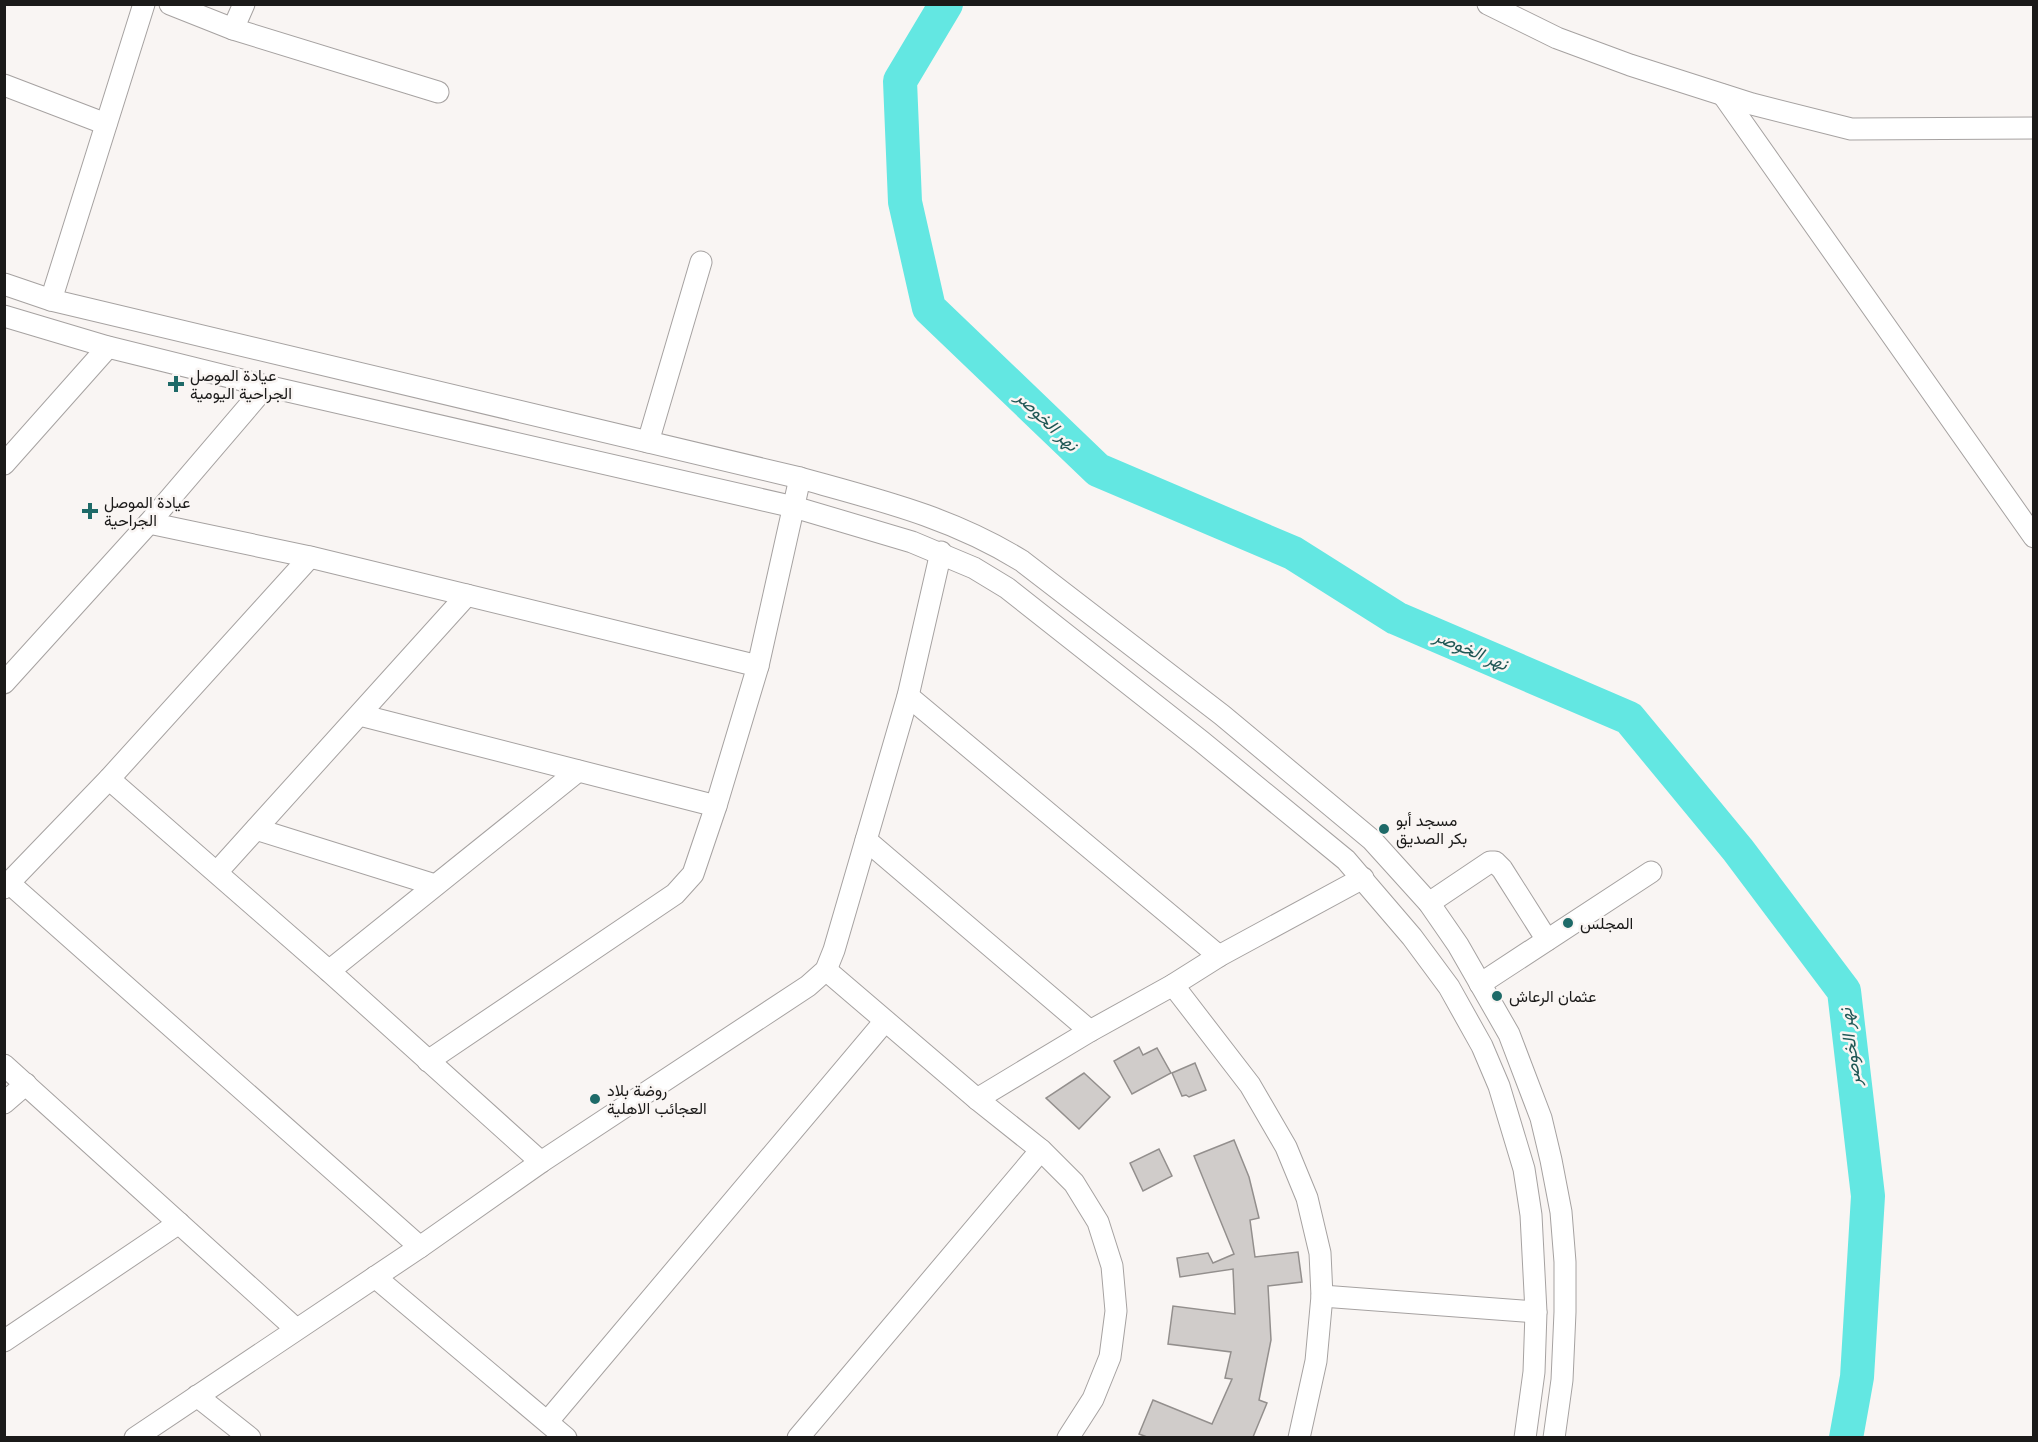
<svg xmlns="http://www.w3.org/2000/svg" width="2038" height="1442" font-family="Poppins,Vazirmatn,sans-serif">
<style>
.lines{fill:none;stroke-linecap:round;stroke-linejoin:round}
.river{stroke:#63e7e2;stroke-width:34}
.building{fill:#d0ccca;stroke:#938f8d;stroke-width:1.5}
.minor-casing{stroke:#a6a2a1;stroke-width:23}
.minor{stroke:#fff;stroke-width:21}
.poi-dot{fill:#1e6a68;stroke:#f9f5f3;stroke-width:2}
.labels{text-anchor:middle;stroke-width:5;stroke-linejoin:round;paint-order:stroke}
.poi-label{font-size:16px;fill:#1b1a19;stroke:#f9f5f3;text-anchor:start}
.water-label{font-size:18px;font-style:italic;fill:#1f5755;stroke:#f9f5f3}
</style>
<rect width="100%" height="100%" fill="#f9f5f3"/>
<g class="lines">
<polyline class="river" points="946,4 900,81 905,202 929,308 1098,470 1293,553 1396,618 1629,718 1738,850 1844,991 1868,1196 1857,1377 1846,1438"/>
</g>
<g class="building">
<polygon points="1139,1047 1143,1055 1157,1048 1171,1073 1132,1094 1114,1061"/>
<polygon points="1195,1063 1206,1090 1189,1097 1186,1095 1182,1096 1172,1073"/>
<polygon points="1084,1073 1110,1097 1079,1129 1046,1098"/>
<polygon points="1234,1140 1249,1177 1259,1218 1250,1220 1255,1257 1298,1252 1302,1282 1268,1286 1271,1340 1259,1400 1267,1403 1253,1437 1147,1437 1139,1434 1153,1400 1212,1424 1232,1379 1225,1378 1231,1352 1168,1344 1173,1306 1235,1314 1233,1269 1180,1277 1177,1258 1208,1253 1213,1263 1234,1254 1194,1156"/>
<polygon points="1159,1149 1172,1176 1143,1191 1130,1163"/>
</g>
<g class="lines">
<g class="minor-casing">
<g id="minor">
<polyline points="170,4 233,29 438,92"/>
<polyline points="1488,4 1557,38 1630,65 1752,104 1851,129 2034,128"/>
<polyline points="233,29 244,4"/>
<polyline points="4,85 106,124"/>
<polyline points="1723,95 2034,537"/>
<path d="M4,284L51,300L800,478C879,500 951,517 1022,561L1222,715L1372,840L1429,903L1458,945L1509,1034L1541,1118L1551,1160L1561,1212L1565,1262V1312L1562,1380L1554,1438"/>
<polyline points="51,300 144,4"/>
<polyline points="4,316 108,347 266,386 794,507 912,542 974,568 1007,588 1201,741 1346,860 1412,937 1449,987 1482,1046 1499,1086 1524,1169 1531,1215 1536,1312 1534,1372 1525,1438"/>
<polyline points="648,442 701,262"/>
<polyline points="4,464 108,347"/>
<polyline points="149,523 310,557 758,666"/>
<polyline points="4,683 149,523 266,386"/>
<polyline points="908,696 1219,956"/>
<polyline points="360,715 716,806"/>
<polyline points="109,779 329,971 541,1162"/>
<polyline points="256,829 435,885"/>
<polyline points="866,840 1090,1031"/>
<polyline points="217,872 467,595"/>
<polyline points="9,883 420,1247"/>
<polyline points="4,888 109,779 310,557"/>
<polyline points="1429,903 1490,862 1495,862 1502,869 1547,940"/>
<polyline points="826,970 977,1099 1041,1150 1074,1183 1098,1222 1112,1266 1116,1311 1110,1357 1093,1399 1068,1438"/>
<polyline points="329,971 578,771"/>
<polyline points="1480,984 1651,872"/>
<polyline points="1173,985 1250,1085 1286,1147 1307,1198 1320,1253 1322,1296 1316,1361 1299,1438"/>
<polyline points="428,1061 675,894 693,874 716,806 758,666 800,478"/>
<polyline points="4,1065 296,1329"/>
<polyline points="977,1099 1090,1031 1173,985 1219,956 1363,878"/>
<polyline points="4,1103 26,1084"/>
<polyline points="375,1277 566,1438"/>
<polyline points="1322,1296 1536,1312"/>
<polyline points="4,1341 179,1223"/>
<polyline points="197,1396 250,1438"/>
<polyline points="548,1421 885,1021"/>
<polyline points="135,1438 420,1247 541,1162 808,986 826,970 834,950 908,696 941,552"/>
<polyline points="798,1438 1041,1150"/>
</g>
</g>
<use href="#minor" class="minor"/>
</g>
<g class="poi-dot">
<path d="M173 375h6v6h6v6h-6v6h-6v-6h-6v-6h6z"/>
<path d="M87 502h6v6h6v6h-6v6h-6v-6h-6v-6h6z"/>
<circle cx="1384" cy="829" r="6"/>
<circle cx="1568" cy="923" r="6"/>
<circle cx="1497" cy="996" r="6"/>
<circle cx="595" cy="1099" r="6"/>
</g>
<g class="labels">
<g class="poi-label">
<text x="190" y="381">عيادة الموصل<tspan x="190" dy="18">الجراحية اليومية</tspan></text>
<text x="104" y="508">عيادة الموصل<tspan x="104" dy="18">الجراحية</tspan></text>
<text x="1396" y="826">مسجد أبو<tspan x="1396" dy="18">بكر الصديق</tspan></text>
<text x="1580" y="929">المجلس</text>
<text x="1509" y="1002">عثمان الرعاش</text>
<text x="607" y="1096">روضة بلاد<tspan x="607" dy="18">العجائب الاهلية</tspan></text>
</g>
<g class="water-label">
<text transform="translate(1047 421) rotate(44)" y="6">نهر الخوصر</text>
<text transform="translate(1471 650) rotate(23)" y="6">نهر الخوصر</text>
<text transform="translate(1850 1047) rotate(-97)" y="6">نهر الخوصر</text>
</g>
</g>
<rect width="2038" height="1442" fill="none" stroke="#1b1a19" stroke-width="12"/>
</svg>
